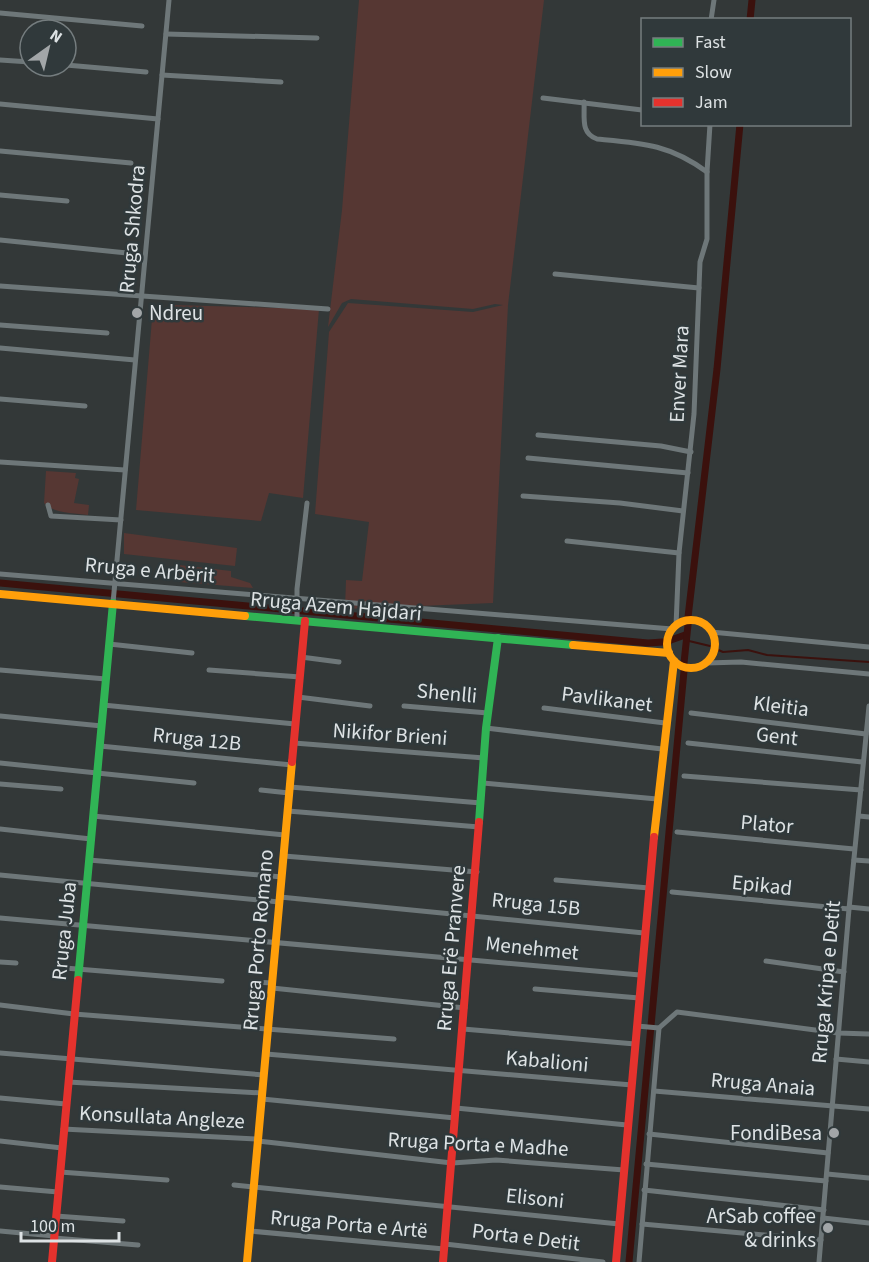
<svg xmlns="http://www.w3.org/2000/svg" width="869" height="1262" font-family="'Source Sans 3',sans-serif">
<style>
.green{fill:#563733}
.lines{fill:none;stroke-linecap:round;stroke-linejoin:round}
.stream{stroke:#3b110d;stroke-width:2}
.canal{stroke:#3b110d;stroke-width:7}
.street{stroke:#6e7779;stroke-width:5}
.fast{stroke:#30b455;stroke-width:8}
.slow{stroke:#ff9f0a;stroke-width:8}
.jam{stroke:#e5322d;stroke-width:8}
.poi-dot{fill:#a2a6a8;stroke:#30393b;stroke-width:2}
.labels{text-anchor:middle;stroke-width:5;stroke-linejoin:round;paint-order:stroke}
.street-label{font-size:21px;fill:#dde2e4;stroke:#30393b}
.poi-label{font-size:21px;fill:#dde2e4;stroke:#30393b;text-anchor:end}
</style>
<rect width="100%" height="100%" fill="#333838"/>
<g class="green">
<polygon points="359,0 544,0 508,305 493,603 345,609 346,580 362,581 369,522 315,514 329,332 348,303 473,312 503,305 495,304 473,309 351,299 342,303 328,327 342,210"/>
<polygon points="171,305 319,309 303,498 269,493 261,521 136,510 152,319 170,321"/>
<path d="M46,471L76,473L75,478L79,479L74,503L89,505L88,515C74,513 55,514 44,503Z"/>
<polygon points="124,533 237,548 235,566 124,554"/>
<polygon points="179,565 231,571 231,577 250,583 253,588 179,582"/>
</g>
<g class="lines">
<g class="stream">
<polyline points="685,635 689,641 710,646"/>
<polyline points="716,649 723,652 748,650 767,655 869,662"/>
</g>
<g class="canal">
<polyline points="750,20 752,0"/>
<polyline points="0,583 648,643 663,642"/>
<polyline points="688,617 717,369 740,124"/>
<polyline points="671,640 685,635"/>
<polyline points="684,663 688,625"/>
<polyline points="629,1262 684,671"/>
</g>
<g class="street">
<polyline points="0,13 142,26"/>
<polyline points="711,20 714,0"/>
<polyline points="166,34 317,38"/>
<polyline points="0,60 30,62"/>
<polyline points="66,65 146,72"/>
<polyline points="162,75 281,82"/>
<polyline points="543,98 642,110"/>
<path d="M584,102C585,117 580,133 597,139C641,143 669,144 707,172"/>
<polyline points="0,104 158,119"/>
<polyline points="0,151 131,163"/>
<polyline points="0,195 67,201"/>
<polyline points="0,240 127,253"/>
<polyline points="555,274 699,288"/>
<polyline points="0,286 328,309"/>
<polyline points="0,325 107,333"/>
<polyline points="0,348 135,360"/>
<polyline points="0,399 85,406"/>
<polyline points="538,435 661,446 691,452"/>
<polyline points="528,458 688,473"/>
<polyline points="0,462 125,470"/>
<polyline points="523,496 620,503 683,511"/>
<polyline points="48,505 51,516 121,520"/>
<polyline points="567,541 679,553"/>
<polyline points="0,574 672,629"/>
<polyline points="113,603 169,0"/>
<polyline points="297,620 297,589 307,503"/>
<polyline points="676,626 679,553 694,414 700,262 707,239 707,172 710,124"/>
<polyline points="711,632 869,647"/>
<polyline points="109,644 192,653"/>
<polyline points="301,657 339,662"/>
<polyline points="706,663 741,662 869,674"/>
<polyline points="0,670 106,679"/>
<polyline points="209,670 300,677"/>
<polyline points="298,697 370,706"/>
<polyline points="103,705 295,724"/>
<polyline points="404,706 488,713"/>
<polyline points="544,708 665,723"/>
<polyline points="691,713 866,734"/>
<polyline points="0,716 102,726"/>
<polyline points="486,728 662,749"/>
<polyline points="294,743 484,758"/>
<polyline points="688,743 862,762"/>
<polyline points="100,746 292,765"/>
<polyline points="0,763 194,783"/>
<polyline points="684,776 861,790"/>
<polyline points="483,783 657,799"/>
<polyline points="0,784 61,789"/>
<polyline points="290,787 481,803"/>
<polyline points="261,790 289,793"/>
<polyline points="288,811 479,827"/>
<polyline points="93,816 285,835"/>
<polyline points="859,816 869,817"/>
<polyline points="0,829 91,839"/>
<polyline points="677,832 854,849"/>
<polyline points="284,856 477,872"/>
<polyline points="89,860 282,877"/>
<polyline points="854,860 869,861"/>
<polyline points="0,875 279,902"/>
<polyline points="556,880 649,888"/>
<polyline points="672,892 849,909"/>
<polyline points="280,897 644,933"/>
<polyline points="849,907 869,909"/>
<polyline points="0,918 640,975"/>
<polyline points="766,961 844,972"/>
<polyline points="0,962 16,963"/>
<polyline points="65,968 222,981"/>
<polyline points="252,982 272,983"/>
<polyline points="272,988 465,1008"/>
<polyline points="535,989 639,998"/>
<polyline points="0,1005 74,1014 394,1039"/>
<polyline points="637,1026 659,1028 677,1012 838,1033 869,1034"/>
<polyline points="463,1029 635,1044"/>
<polyline points="0,1053 264,1075"/>
<polyline points="266,1054 632,1085"/>
<polyline points="836,1059 869,1062"/>
<polyline points="68,1082 262,1093"/>
<polyline points="654,1091 869,1109"/>
<polyline points="0,1098 66,1104"/>
<polyline points="262,1099 455,1118"/>
<polyline points="456,1108 627,1125"/>
<polyline points="63,1129 258,1139"/>
<polyline points="649,1134 828,1153"/>
<polyline points="0,1141 62,1148"/>
<polyline points="258,1141 452,1163 496,1160 624,1170"/>
<polyline points="646,1164 826,1181"/>
<polyline points="60,1172 167,1180"/>
<polyline points="827,1174 869,1178"/>
<polyline points="234,1185 619,1224"/>
<polyline points="0,1187 58,1192"/>
<polyline points="644,1190 824,1210"/>
<polyline points="56,1216 123,1221"/>
<polyline points="823,1218 869,1223"/>
<polyline points="642,1224 821,1240"/>
<polyline points="0,1231 54,1236"/>
<polyline points="250,1231 444,1249"/>
<polyline points="54,1238 138,1245"/>
<polyline points="445,1244 603,1262"/>
<polyline points="639,1262 659,1028"/>
<polyline points="819,1262 849,909 869,706"/>
</g>
<g class="fast">
<polyline points="245,616 573,645"/>
<polyline points="479,822 486,728 498,638"/>
<polyline points="78,980 113,603"/>
</g>
<g class="slow">
<polyline points="0,594 245,616"/>
<circle cx="691" cy="644" r="24"/>
<polyline points="573,645 669,653"/>
<polyline points="654,837 674,661"/>
<polyline points="247,1262 292,762"/>
</g>
<g class="jam">
<polyline points="292,762 305,621"/>
<polyline points="52,1262 78,980"/>
<polyline points="443,1262 479,822"/>
<polyline points="616,1262 654,837"/>
</g>
</g>
<g class="poi-dot">
<circle cx="137" cy="313" r="6"/>
<circle cx="834" cy="1133" r="6"/>
<circle cx="828" cy="1228" r="6"/>
</g>
<g class="labels">
<g class="street-label">
<text transform="translate(132 229) rotate(-85)" y="7">Rruga Shkodra</text>
<text transform="translate(679 374) rotate(-87)" y="7">Enver Mara</text>
<text transform="translate(150 570) rotate(5)" y="7">Rruga e Arbërit</text>
<text transform="translate(336 606) rotate(5)" y="7">Rruga Azem Hajdari</text>
<text transform="translate(447 693) rotate(5)" y="7">Shenlli</text>
<text transform="translate(607 699) rotate(7)" y="7">Pavlikanet</text>
<text transform="translate(781 706) rotate(7)" y="7">Kleitia</text>
<text transform="translate(390 734) rotate(4)" y="7">Nikifor Brieni</text>
<text transform="translate(777 736) rotate(6)" y="7">Gent</text>
<text transform="translate(197 739) rotate(6)" y="7">Rruga 12B</text>
<text transform="translate(767 824) rotate(5)" y="7">Plator</text>
<text transform="translate(762 885) rotate(6)" y="7">Epikad</text>
<text transform="translate(536 904) rotate(6)" y="7">Rruga 15B</text>
<text transform="translate(64 931) rotate(-84)" y="7">Rruga Juba</text>
<text transform="translate(258 940) rotate(-85)" y="7">Rruga Porto Romano</text>
<text transform="translate(451 948) rotate(-85)" y="7">Rruga Erë Pranvere</text>
<text transform="translate(532 948) rotate(6)" y="7">Menehmet</text>
<text transform="translate(826 982) rotate(-85)" y="7">Rruga Kripa e Detit</text>
<text transform="translate(547 1061) rotate(5)" y="7">Kabalioni</text>
<text transform="translate(763 1084) rotate(5)" y="7">Rruga Anaia</text>
<text transform="translate(162 1117) rotate(3)" y="7">Konsullata Angleze</text>
<text transform="translate(478 1144) rotate(3)" y="7">Rruga Porta e Madhe</text>
<text transform="translate(535 1198) rotate(6)" y="7">Elisoni</text>
<text transform="translate(349 1224) rotate(5)" y="7">Rruga Porta e Artë</text>
<text transform="translate(526 1237) rotate(7)" y="7">Porta e Detit</text>
</g>
<g class="poi-label">
<text x="149" y="320" text-anchor="start">Ndreu</text>
<text x="822" y="1140">FondiBesa</text>
<text x="816" y="1223">ArSab coffee<tspan x="816" dy="24">&amp; drinks</tspan></text>
</g>
</g>
<rect x="641" y="18" width="210" height="108" fill="#30393b" stroke="#757d7f" stroke-width="1.5"/>
<rect x="653" y="38" width="30" height="9" fill="#30b455" stroke="#757d7f" stroke-width="1.5"/>
<text x="695" y="48" font-size="18" fill="#dde2e4">Fast</text>
<rect x="653" y="68" width="30" height="9" fill="#ff9f0a" stroke="#757d7f" stroke-width="1.5"/>
<text x="695" y="78" font-size="18" fill="#dde2e4">Slow</text>
<rect x="653" y="98" width="30" height="9" fill="#e5322d" stroke="#757d7f" stroke-width="1.5"/>
<text x="695" y="108" font-size="18" fill="#dde2e4">Jam</text>
<g transform="translate(48 48) rotate(34)"><circle r="28" fill="#30393b" stroke="#757d7f" stroke-width="1.5"/>
<path d="M0-4.5L10 22L0 15L-10 22Z" fill="#a2a6a8"/>
<text y="-9" font-size="16" font-weight="bold" text-anchor="middle" fill="#dde2e4">N</text>
</g>
<path d="M21 1232v9h98v-9" fill="none" stroke="#dde2e4" stroke-width="3"/>
<text x="30" y="1232" font-size="18" fill="#dde2e4" stroke="#30393b" stroke-width="4.5" paint-order="stroke">100 m</text>
</svg>
